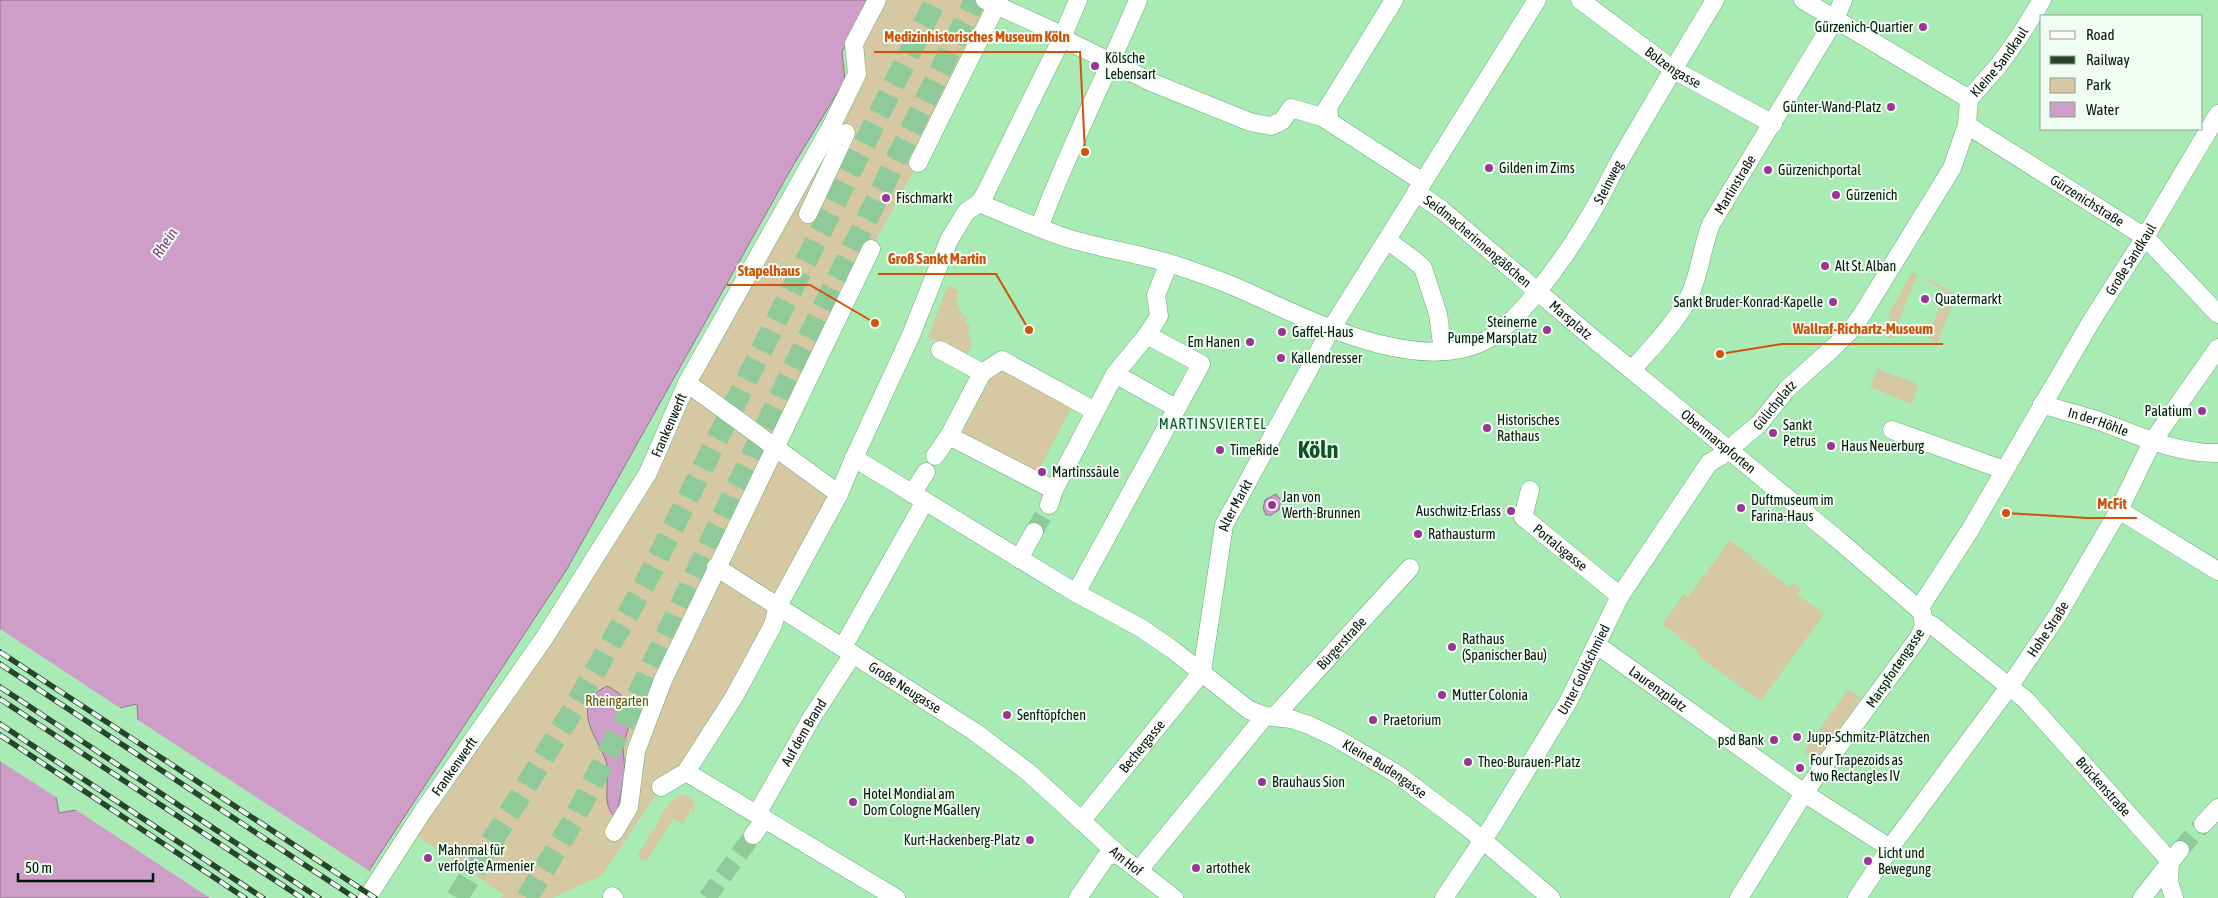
<svg xmlns="http://www.w3.org/2000/svg" width="2218" height="898" font-family="'Asap Condensed',sans-serif">
<style>
.green{fill:#d6c8a2}
.water{fill:#ce9ec9;stroke:#90758e;fill-rule:evenodd}
.pier{fill:#a8ebb4}
.lines{fill:none;stroke-linecap:round;stroke-linejoin:round}
.minor-tunnel{stroke:#8fcb9a;stroke-width:18;stroke-dasharray:18 9;stroke-linecap:butt}
.major-tunnel{stroke:#8fcb9a;stroke-width:22;stroke-dasharray:22 11;stroke-linecap:butt}
.minor-casing{stroke:#69ab76;stroke-width:19}
.minor{stroke:#fff;stroke-width:18}
.rail-casing{stroke:#26462c;stroke-width:5.5}
.rail{stroke:#f0fdf2;stroke-width:4;stroke-dasharray:11;stroke-linecap:butt}
.poi-dot{fill:#9b3497;stroke:#f0fdf2;stroke-width:2}
.labels{text-anchor:middle;stroke-width:4;stroke-linejoin:round;paint-order:stroke}
.poi-label{font-size:14px;fill:#001604;stroke:#f0fdf2;text-anchor:start}
.street-label{font-size:14px;fill:#001604;stroke:#f0fdf2}
.park-label{font-size:14px;fill:#675105;stroke:#f0fdf2}
.water-label{font-size:15px;font-style:italic;fill:#773d74;stroke:#f0fdf2}
.neighbourhood-label{font-size:15px;letter-spacing:1px;fill:#0e5526;stroke:#f0fdf2}
.town-label{font-size:24px;font-weight:bold;fill:#0e5526;stroke:#f0fdf2}
.leader{fill:none;stroke:#d1520b;stroke-width:2}
.callout-dot{fill:#d1520b;stroke:#f0fdf2;stroke-width:2}
.callout-label{font-size:15px;text-anchor:middle;font-weight:bold;fill:#d1520b;stroke:#f0fdf2;stroke-width:4;stroke-linejoin:round;paint-order:stroke}
</style>
<rect width="100%" height="100%" fill="#a8ebb4"/>
<g class="green">
<polygon points="877,0 999,0 918,163 871,249 774,447 839,494 686,772 661,787 602,875 553,898 501,898 503,894 410,831 648,473 857,74 854,44"/>
<polygon points="1912,272 1917,275 1892,339 1882,334 1891,318 1888,316"/>
<polygon points="1928,278 1956,295 1937,343 1928,338 1945,291 1926,280"/>
<path d="M948,285L959,291C955,302 958,312 968,318L965,323L970,326L968,334L972,346L966,358L928,337Z"/>
<polygon points="997,367 1072,407 1037,473 961,434"/>
<polygon points="1877,369 1918,384 1912,404 1870,387"/>
<polygon points="1730,540 1789,587 1793,583 1801,589 1797,594 1824,614 1761,701 1706,662 1698,655 1699,652 1662,624 1684,594 1688,597"/>
<polygon points="1848,689 1861,698 1817,761 1804,752"/>
<path d="M681,794C691,795 697,802 694,812L691,810L683,824L673,819L646,862L639,858L638,853L647,841L646,840L652,830L654,831L659,819L662,818L660,817C665,809 672,798 681,794Z"/>
</g>
<g class="water">
<path d="M0,0H869L842,52L845,80L791,169L567,569L351,898H0ZM137,704L138,720L76,810L59,813L56,797L120,708Z"/>
<polygon points="1276,494 1281,500 1279,510 1271,515 1266,515 1263,508 1265,500"/>
<path d="M607,686L619,693L633,711L623,747L625,774L617,812L613,815C601,802 611,777 606,761C600,743 582,723 589,702C592,694 600,690 607,686Z"/>
</g>
<g class="pier">
<polygon points="0,629 123,710 59,799 0,761"/>
<polygon points="135,718 371,872 354,898 210,898 73,808"/>
</g>
<g class="lines">
<g class="minor-tunnel">
<polyline points="1034,532 1049,505"/>
<polyline points="2180,850 2203,824"/>
<polyline points="707,898 753,835"/>
</g>
<g class="major-tunnel">
<polyline points="457,898 571,713 646,582 936,0"/>
<polyline points="527,898 573,821 636,699 792,371 975,0"/>
</g>
<g class="minor-casing">
<g id="minor">
<polyline points="985,0 1053,31 1062,38 1151,82 1250,122 1271,126 1282,121 1291,108 1322,117 1329,114"/>
<polyline points="1394,0 1322,117 1423,182"/>
<path id="s1" d="M1580,0L1674,70L1773,124"/>
<polyline points="1803,0 1969,99"/>
<path id="s2" d="M1967,125L2145,237L2218,314"/>
<polyline points="918,163 999,0"/>
<path id="s3" d="M1416,192L1442,210L1584,331L1836,538L1922,612L1924,626L1919,637L1804,793L1739,898"/>
<path id="s4" d="M979,203C1008,215 1037,228 1067,238C1103,249 1142,254 1178,266C1199,273 1220,280 1240,289C1306,318 1424,381 1493,336C1509,325 1521,311 1534,296C1559,265 1581,233 1600,198C1607,185 1613,172 1620,160C1651,106 1683,53 1715,0"/>
<polyline points="808,214 846,133"/>
<path d="M1039,228C1068,150 1106,76 1138,0"/>
<polyline points="1387,240 1414,260 1423,268 1438,314 1443,351"/>
<polyline points="1147,335 1159,316 1156,295 1169,263"/>
<polyline points="940,350 977,370"/>
<path id="s5" d="M1633,369C1652,347 1677,322 1690,295C1700,272 1702,247 1711,224L1835,19L1843,0"/>
<polyline points="980,372 982,373 1002,360 1095,411"/>
<polyline points="1115,374 1176,408"/>
<polyline points="687,383 839,494"/>
<path id="s6" d="M2042,404C2062,411 2082,415 2102,422C2140,436 2177,454 2218,453"/>
<polyline points="1892,430 2004,470"/>
<polyline points="949,436 1054,490 1115,374 1147,335 1201,364 1076,593"/>
<polyline points="935,456 949,436 982,373"/>
<path id="s7" d="M854,458L1076,593L1141,628L1173,650L1249,710L1265,716L1291,719L1309,725L1336,738L1397,774L1466,826L1551,898"/>
<path id="s8" d="M1530,490L1523,517L1620,596"/>
<polyline points="912,494 926,472"/>
<polyline points="1049,505 1054,490"/>
<polyline points="2119,510 2218,571"/>
<polyline points="1019,559 1034,532"/>
<path id="s9" d="M716,567L975,732L1028,772L1120,856L1174,898"/>
<path id="s10" d="M1919,609L1970,530L2092,320L2145,237L2218,114"/>
<path id="s11" d="M1925,622L1932,625L2026,700L2170,861L2169,882L2174,898"/>
<path id="s12" d="M1597,645L1804,793L1890,848"/>
<polyline points="843,647 925,501"/>
<path id="s13" d="M1202,672L1224,525L1331,329L1537,0"/>
<path id="s14" d="M1274,717L1410,568"/>
<polyline points="686,772 896,898"/>
<polyline points="661,787 686,772 734,697 773,625 778,606 839,494 854,458 911,335 949,240 966,212 979,203 985,194 1062,38 1078,0"/>
<path id="s15" d="M757,814L812,717L853,654"/>
<path id="s16" d="M1082,820L1202,672"/>
<polyline points="2203,824 2218,808"/>
<polyline points="614,832 629,807 636,751 663,680 871,249"/>
<polyline points="753,835 765,819"/>
<polyline points="1139,870 1265,716"/>
<polyline points="612,896 614,898"/>
<path id="s17" d="M367,898L423,811L545,637L648,473L687,383L832,125L857,74L854,44L877,0"/>
<polyline points="1078,898 1106,857 1112,854 1120,856"/>
<path id="s18" d="M1444,898L1491,828L1568,702L1620,596L1709,463L1721,456L1759,424L1787,389L1835,346L1851,330L1863,313L1952,168L1967,125L1969,99L1999,65L2019,37L2042,0"/>
<path id="s19" d="M1857,898L1890,848L2009,687L2057,616L2119,510L2152,442L2218,348"/>
<polyline points="2142,898 2180,850"/>
</g>
</g>
<use href="#minor" class="minor"/>
<g class="rail-casing">
<g id="rail">
<polyline points="0,652 375,898"/>
<polyline points="0,664 355,898"/>
<polyline points="0,687 319,898"/>
<polyline points="0,699 302,898"/>
<polyline points="0,724 263,898"/>
<polyline points="0,735 245,898"/>
</g>
</g>
<use href="#rail" class="rail"/>
</g>
<g class="poi-dot">
<circle cx="1923" cy="27" r="5"/>
<circle cx="1095" cy="66" r="5"/>
<circle cx="1891" cy="107" r="5"/>
<circle cx="1489" cy="168" r="5"/>
<circle cx="1768" cy="170" r="5"/>
<circle cx="1836" cy="195" r="5"/>
<circle cx="886" cy="198" r="5"/>
<circle cx="1825" cy="266" r="5"/>
<circle cx="1925" cy="299" r="5"/>
<circle cx="1833" cy="302" r="5"/>
<circle cx="1547" cy="330" r="5"/>
<circle cx="1282" cy="332" r="5"/>
<circle cx="1250" cy="342" r="5"/>
<circle cx="1281" cy="358" r="5"/>
<circle cx="2202" cy="411" r="5"/>
<circle cx="1487" cy="428" r="5"/>
<circle cx="1773" cy="433" r="5"/>
<circle cx="1831" cy="446" r="5"/>
<circle cx="1220" cy="450" r="5"/>
<circle cx="1042" cy="472" r="5"/>
<circle cx="1272" cy="505" r="5"/>
<circle cx="1741" cy="508" r="5"/>
<circle cx="1511" cy="511" r="5"/>
<circle cx="1418" cy="534" r="5"/>
<circle cx="1452" cy="647" r="5"/>
<circle cx="1442" cy="695" r="5"/>
<circle cx="1007" cy="715" r="5"/>
<circle cx="1373" cy="720" r="5"/>
<circle cx="1797" cy="737" r="5"/>
<circle cx="1774" cy="740" r="5"/>
<circle cx="1468" cy="762" r="5"/>
<circle cx="1800" cy="768" r="5"/>
<circle cx="1262" cy="782" r="5"/>
<circle cx="853" cy="802" r="5"/>
<circle cx="1030" cy="840" r="5"/>
<circle cx="428" cy="858" r="5"/>
<circle cx="1868" cy="861" r="5"/>
<circle cx="1196" cy="868" r="5"/>
</g>
<g class="labels">
<g class="poi-label">
<text x="1913" y="32" text-anchor="end">Gürzenich-Quartier</text>
<text x="1105" y="63">Kölsche<tspan x="1105" dy="16">Lebensart</tspan></text>
<text x="1881" y="112" text-anchor="end">Günter-Wand-Platz</text>
<text x="1499" y="173">Gilden im Zims</text>
<text x="1778" y="175">Gürzenichportal</text>
<text x="1846" y="200">Gürzenich</text>
<text x="896" y="203">Fischmarkt</text>
<text x="1835" y="271">Alt St. Alban</text>
<text x="1935" y="304">Quatermarkt</text>
<text x="1823" y="307" text-anchor="end">Sankt Bruder-Konrad-Kapelle</text>
<text x="1537" y="327" text-anchor="end">Steinerne<tspan x="1537" dy="16">Pumpe Marsplatz</tspan></text>
<text x="1292" y="337">Gaffel-Haus</text>
<text x="1240" y="347" text-anchor="end">Em Hanen</text>
<text x="1291" y="363">Kallendresser</text>
<text x="2192" y="416" text-anchor="end">Palatium</text>
<text x="1497" y="425">Historisches<tspan x="1497" dy="16">Rathaus</tspan></text>
<text x="1783" y="430">Sankt<tspan x="1783" dy="16">Petrus</tspan></text>
<text x="1841" y="451">Haus Neuerburg</text>
<text x="1230" y="455">TimeRide</text>
<text x="1052" y="477">Martinssäule</text>
<text x="1282" y="502">Jan von<tspan x="1282" dy="16">Werth-Brunnen</tspan></text>
<text x="1751" y="505">Duftmuseum im<tspan x="1751" dy="16">Farina-Haus</tspan></text>
<text x="1501" y="516" text-anchor="end">Auschwitz-Erlass</text>
<text x="1428" y="539">Rathausturm</text>
<text x="1462" y="644">Rathaus<tspan x="1462" dy="16">(Spanischer Bau)</tspan></text>
<text x="1452" y="700">Mutter Colonia</text>
<text x="1017" y="720">Senftöpfchen</text>
<text x="1383" y="725">Praetorium</text>
<text x="1807" y="742">Jupp-Schmitz-Plätzchen</text>
<text x="1764" y="745" text-anchor="end">psd Bank</text>
<text x="1810" y="765">Four Trapezoids as<tspan x="1810" dy="16">two Rectangles IV</tspan></text>
<text x="1478" y="767">Theo-Burauen-Platz</text>
<text x="1272" y="787">Brauhaus Sion</text>
<text x="863" y="799">Hotel Mondial am<tspan x="863" dy="16">Dom Cologne MGallery</tspan></text>
<text x="1020" y="845" text-anchor="end">Kurt-Hackenberg-Platz</text>
<text x="438" y="855">Mahnmal für<tspan x="438" dy="16">verfolgte Armenier</tspan></text>
<text x="1878" y="858">Licht und<tspan x="1878" dy="16">Bewegung</tspan></text>
<text x="1206" y="873">artothek</text>
</g>
<g class="street-label">
<text dy="5" stroke="none"><textPath href="#s18" startOffset="1016">Kleine Sandkaul</textPath></text>
<text dy="5" stroke="none"><textPath href="#s1" startOffset="115">Bolzengasse</textPath></text>
<text dy="5" stroke="none"><textPath href="#s4" startOffset="736">Steinweg</textPath></text>
<text dy="5" stroke="none"><textPath href="#s5" startOffset="214">Martinstraße</textPath></text>
<text dy="5" stroke="none"><textPath href="#s2" startOffset="142">Gürzenichstraße</textPath></text>
<text dy="5" stroke="none"><textPath href="#s3" startOffset="79">Seidmacherinnengäßchen</textPath></text>
<text dy="5" stroke="none"><textPath href="#s10" startOffset="409">Große Sandkaul</textPath></text>
<text dy="5" stroke="none"><textPath href="#s3" startOffset="201">Marsplatz</textPath></text>
<text dy="5" stroke="none"><textPath href="#s18" startOffset="598">Gülichplatz</textPath></text>
<text dy="5" stroke="none"><textPath href="#s6" startOffset="59">In der Höhle</textPath></text>
<text dy="5" stroke="none"><textPath href="#s17" startOffset="562">Frankenwerft</textPath></text>
<text dy="5" stroke="none"><textPath href="#s3" startOffset="392">Obenmarspforten</textPath></text>
<text dy="5" stroke="none"><textPath href="#s13" startOffset="171">Alter Markt</textPath></text>
<text dy="5" stroke="none"><textPath href="#s8" startOffset="76">Portalsgasse</textPath></text>
<text dy="5" stroke="none"><textPath href="#s19" startOffset="330">Hohe Straße</textPath></text>
<text dy="5" stroke="none"><textPath href="#s14" startOffset="100">Bürgerstraße</textPath></text>
<text transform="translate(1895 668) rotate(-56)" y="5">Marspfortengasse</text>
<text dy="5" stroke="none"><textPath href="#s18" startOffset="268">Unter Goldschmied</textPath></text>
<text dy="5" stroke="none"><textPath href="#s9" startOffset="224">Große Neugasse</textPath></text>
<text dy="5" stroke="none"><textPath href="#s12" startOffset="75">Laurenzplatz</textPath></text>
<text dy="5" stroke="none"><textPath href="#s15" startOffset="94">Auf dem Brand</textPath></text>
<text dy="5" stroke="none"><textPath href="#s16" startOffset="95">Bechergasse</textPath></text>
<text dy="5" stroke="none"><textPath href="#s17" startOffset="158">Frankenwerft</textPath></text>
<text dy="5" stroke="none"><textPath href="#s7" startOffset="619">Kleine Budengasse</textPath></text>
<text dy="5" stroke="none"><textPath href="#s11" startOffset="244">Brückenstraße</textPath></text>
<text dy="5" stroke="none"><textPath href="#s9" startOffset="506">Am Hof</textPath></text>
</g>
<g class="park-label">
<text x="617" y="706">Rheingarten</text>
</g>
<g class="water-label">
<text transform="translate(165 243) rotate(-56)" y="5">Rhein</text>
</g>
<g class="neighbourhood-label">
<text x="1213" y="429">MARTINSVIERTEL</text>
</g>
<g class="town-label">
<text x="1318" y="458">Köln</text>
</g>
</g>
<path class="leader" d="M1085 152L1080 52H874M1029 330L996 274H878M875 323L810 285H727M1720 354L1782 344H1943M2006 513L2087 518H2137"/>
<g class="callout-dot">
<circle cx="1085" cy="152" r="5"/>
<circle cx="1029" cy="330" r="5"/>
<circle cx="875" cy="323" r="5"/>
<circle cx="1720" cy="354" r="5"/>
<circle cx="2006" cy="513" r="5"/>
</g>
<g class="callout-label">
<text x="977" y="42">Medizinhistorisches Museum Köln</text>
<text x="937" y="264">Groß Sankt Martin</text>
<text x="769" y="276">Stapelhaus</text>
<text x="1863" y="334">Wallraf-Richartz-Museum</text>
<text x="2112" y="509">McFit</text>
</g>
<rect x="2040" y="15" width="162" height="115" fill="#f0fdf2" stroke="#90a193"/>
<rect x="2050" y="31" width="25" height="8" fill="#ffffff" stroke="#90a193"/>
<text x="2086" y="40" font-size="15" fill="#001604">Road</text>
<rect x="2050" y="56" width="25" height="8" fill="#26462c" stroke="#90a193"/>
<text x="2086" y="65" font-size="15" fill="#001604">Railway</text>
<rect x="2050" y="78" width="25" height="15" fill="#d6c8a2" stroke="#90a193"/>
<text x="2086" y="90" font-size="15" fill="#001604">Park</text>
<rect x="2050" y="102" width="25" height="15" fill="#ce9ec9" stroke="#90a193"/>
<text x="2086" y="115" font-size="15" fill="#001604">Water</text>
<path d="M18 873v8h135v-8" fill="none" stroke="#001604" stroke-width="2.5"/>
<text x="25" y="873" font-size="15" fill="#001604" stroke="#f0fdf2" stroke-width="4" paint-order="stroke">50 m</text>
</svg>
